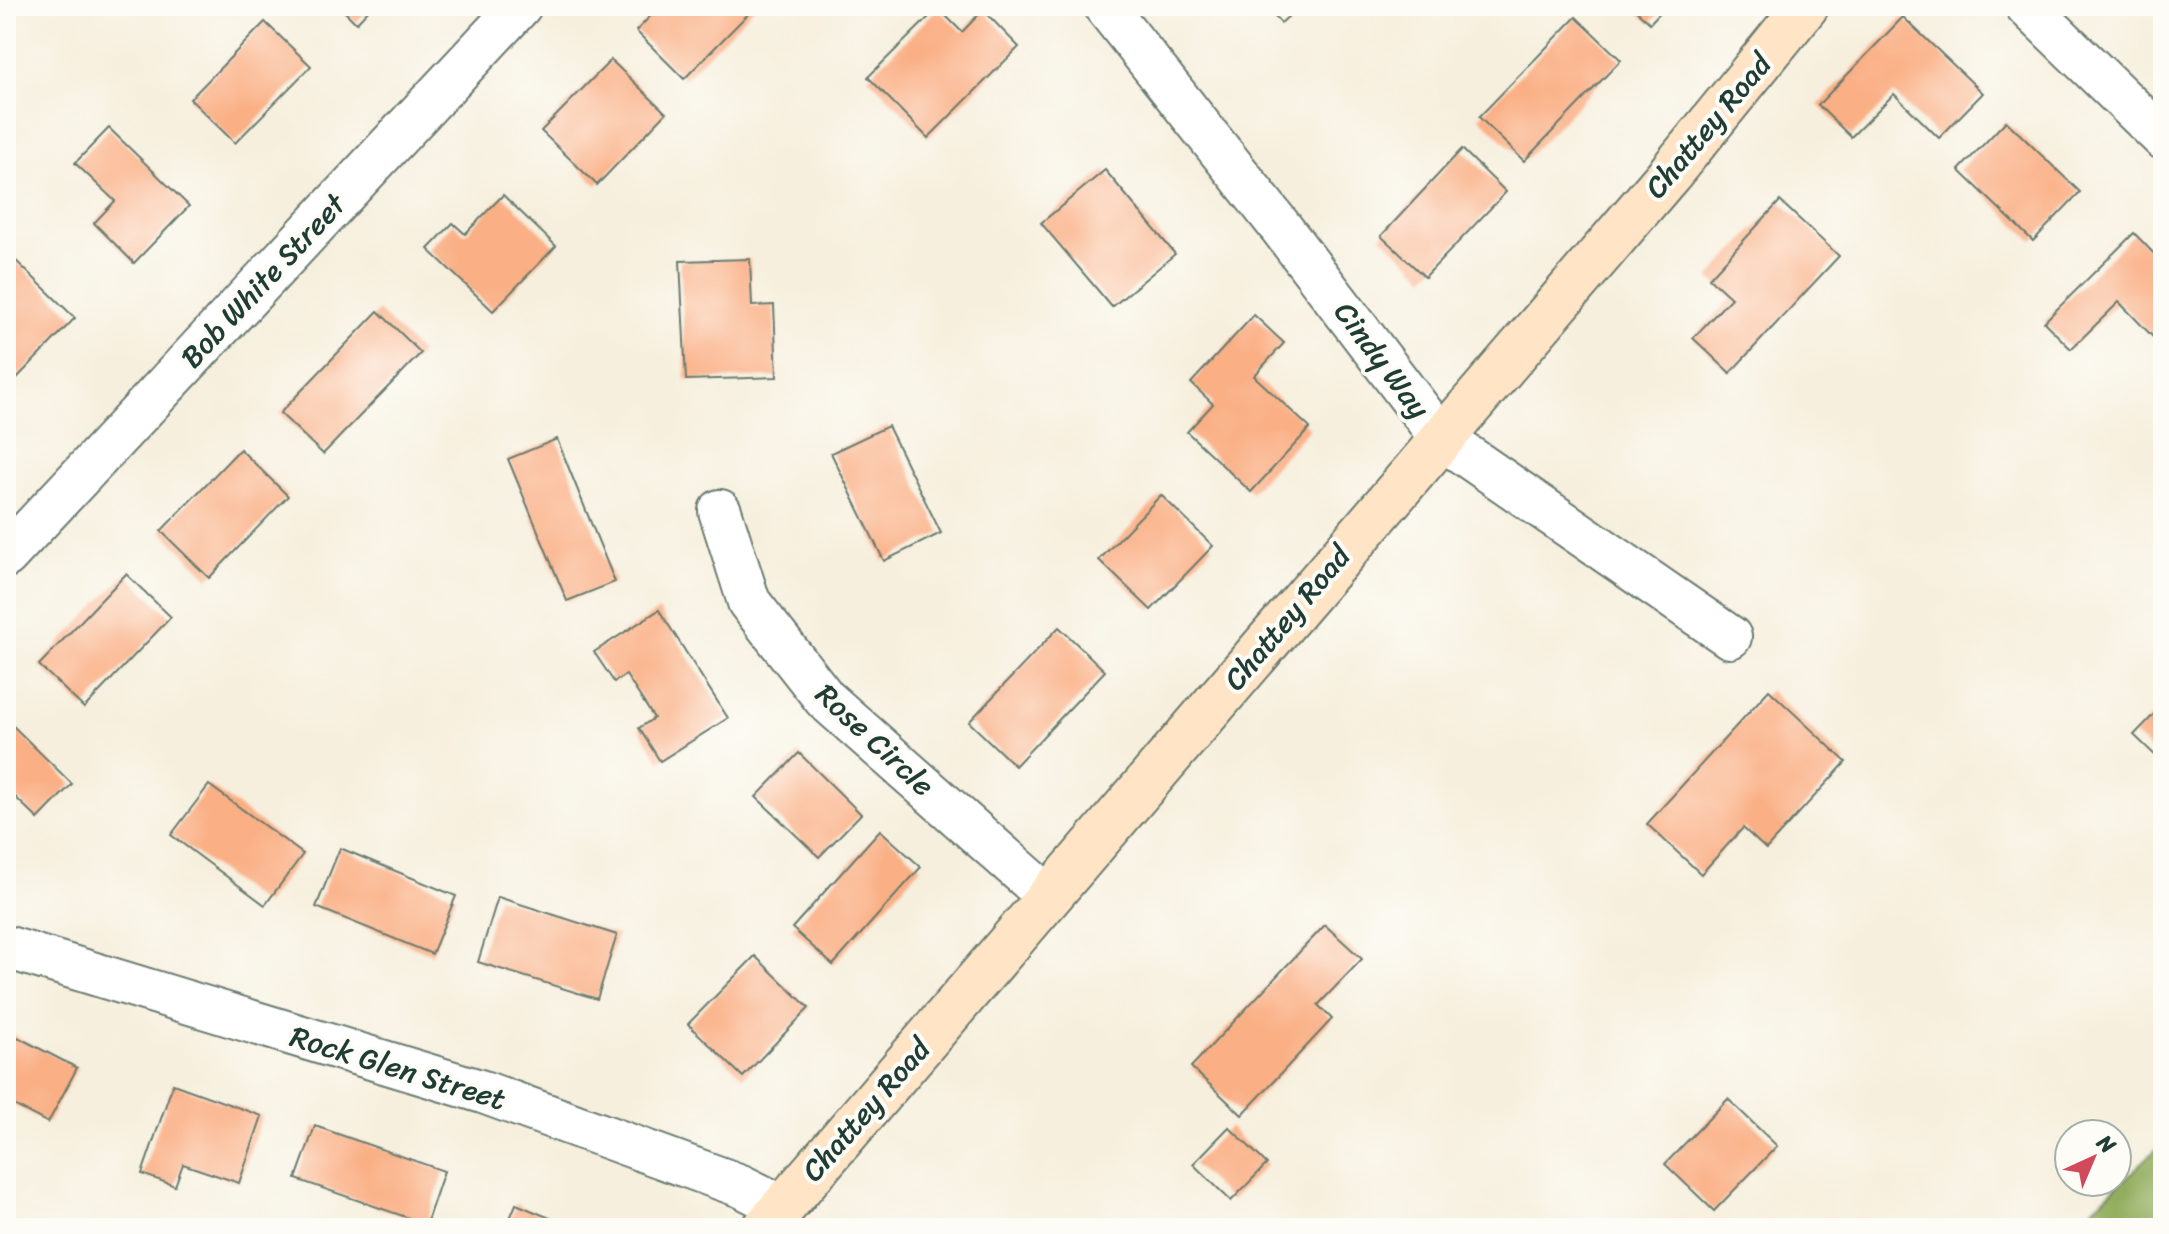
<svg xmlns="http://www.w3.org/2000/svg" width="2169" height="1234" font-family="Sriracha,sans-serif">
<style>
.forest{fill:#93ad5f;stroke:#59754a;stroke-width:2}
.building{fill:#faaf84}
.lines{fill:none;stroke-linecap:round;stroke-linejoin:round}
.street-casing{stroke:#6a7b6f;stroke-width:46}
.secondary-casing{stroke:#6a7b6f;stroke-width:48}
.street{stroke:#fff;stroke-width:42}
.secondary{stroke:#ffe4c6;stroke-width:44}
.labels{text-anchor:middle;stroke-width:8;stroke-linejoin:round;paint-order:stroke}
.street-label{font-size:30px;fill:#1f3d34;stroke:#fdfcf7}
</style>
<rect width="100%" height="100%" fill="#fdfcf7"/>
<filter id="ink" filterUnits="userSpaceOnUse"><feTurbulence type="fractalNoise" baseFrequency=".0125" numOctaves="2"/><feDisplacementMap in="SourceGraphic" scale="16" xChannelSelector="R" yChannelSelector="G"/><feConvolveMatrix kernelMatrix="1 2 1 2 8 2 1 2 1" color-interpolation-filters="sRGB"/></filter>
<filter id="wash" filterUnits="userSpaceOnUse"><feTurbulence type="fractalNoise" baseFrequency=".006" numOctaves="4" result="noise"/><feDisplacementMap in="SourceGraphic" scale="32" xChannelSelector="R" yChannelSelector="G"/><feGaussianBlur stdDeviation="1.8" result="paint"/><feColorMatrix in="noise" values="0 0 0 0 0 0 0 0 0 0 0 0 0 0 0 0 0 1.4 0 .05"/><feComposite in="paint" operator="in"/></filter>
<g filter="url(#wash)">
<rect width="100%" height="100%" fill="#f6efdd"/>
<polygon class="forest" points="2163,1143 2163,1228 2072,1228"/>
<g id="blocks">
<g class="building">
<polygon points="339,6 372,6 356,23"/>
<polygon points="660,6 756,6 684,79 636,31"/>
<polygon points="1265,6 1300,6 1281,23"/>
<polygon points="1631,6 1666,6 1650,23"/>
<polygon points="938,8 962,32 983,10 1019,47 928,138 868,77"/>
<polygon points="1576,17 1621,60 1524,161 1479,117"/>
<polygon points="1903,17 1983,93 1939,138 1894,94 1851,137 1818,105"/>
<polygon points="265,22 311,66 235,143 190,99"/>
<polygon points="611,60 666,113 597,185 541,131"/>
<polygon points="2006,121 2080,192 2033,241 1959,170"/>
<polygon points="109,128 189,206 134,263 94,223 115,201 75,163"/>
<polygon points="1462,149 1506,192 1425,277 1381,236"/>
<polygon points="1105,170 1175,254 1112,307 1041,223"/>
<polygon points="503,195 556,246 493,311 428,249 453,223 465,234"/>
<polygon points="1780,201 1839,256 1730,373 1693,338 1731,298 1709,278"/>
<polygon points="2134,233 2163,263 2163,328 2154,338 2119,302 2071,349 2044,322"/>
<polygon points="6,251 75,318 16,379 6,370"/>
<polygon points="750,259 752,306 774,305 777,377 686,380 680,261"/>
<polygon points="378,311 421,353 323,454 280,413"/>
<polygon points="1254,315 1284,343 1254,376 1310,428 1251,492 1187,432 1213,404 1191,383"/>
<polygon points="888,426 941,533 884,561 831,453"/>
<polygon points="557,439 615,582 567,601 508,459"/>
<polygon points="240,449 288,496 209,578 161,531"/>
<polygon points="1161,495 1213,546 1151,610 1099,560"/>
<polygon points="126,574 171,617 84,708 39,665"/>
<polygon points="659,610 728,718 660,761 639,728 654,718 626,675 614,682 594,652"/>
<polygon points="1059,627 1105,671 1015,766 969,722"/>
<polygon points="1769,690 1846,762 1766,849 1743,828 1701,874 1647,824"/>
<polygon points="2163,705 2163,763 2134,735"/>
<polygon points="6,719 72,784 38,819 6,788"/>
<polygon points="799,753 861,814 819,857 756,797"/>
<polygon points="209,785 303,854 265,905 171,835"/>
<polygon points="880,830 921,867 833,965 792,928"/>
<polygon points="340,848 456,896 432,954 316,907"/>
<polygon points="498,897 617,935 597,999 478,962"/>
<polygon points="1325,925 1362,959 1318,1005 1332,1019 1242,1115 1191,1067"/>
<polygon points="755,956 809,1008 743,1077 688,1024"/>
<polygon points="6,1031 77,1068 48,1123 6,1101"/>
<polygon points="173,1084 262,1116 239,1183 183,1164 175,1186 142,1174"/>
<polygon points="1728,1099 1777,1146 1714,1211 1665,1164"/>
<polygon points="315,1126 444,1171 426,1224 296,1179"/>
<polygon points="1229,1127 1267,1164 1231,1201 1193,1164"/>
<polygon points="516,1204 574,1228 506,1228"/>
</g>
</g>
</g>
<g filter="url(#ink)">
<use href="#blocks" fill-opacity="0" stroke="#6a7b6f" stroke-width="2"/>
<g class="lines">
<g class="street-casing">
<g id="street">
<polyline points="1105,6 1282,229 1441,438 1730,637"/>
<polyline points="2027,6 2163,138"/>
<polyline points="720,511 749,602 825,699 1049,897"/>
<polyline points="6,556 520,6"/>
<polyline points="6,947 483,1092 741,1186 783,1207"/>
</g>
</g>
<g class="secondary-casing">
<polyline id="secondary" points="765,1228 1670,173 1806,6"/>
</g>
<use href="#street" class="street"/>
<use href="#secondary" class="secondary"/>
</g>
</g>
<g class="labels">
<g class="street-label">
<text transform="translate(1708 126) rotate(-50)" y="10">Chattey Road</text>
<text transform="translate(263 281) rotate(-47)" y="10">Bob White Street</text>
<text transform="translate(1382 360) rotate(53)" y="10">Cindy Way</text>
<text transform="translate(1287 618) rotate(-50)" y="10">Chattey Road</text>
<text transform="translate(875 740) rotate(43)" y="10">Rose Circle</text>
<text transform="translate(398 1068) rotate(17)" y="10">Rock Glen Street</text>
<text transform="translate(866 1110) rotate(-49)" y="10">Chattey Road</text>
</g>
</g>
<rect width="2169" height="1234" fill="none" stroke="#fdfcf7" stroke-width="32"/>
<g transform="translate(2093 1158) rotate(44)"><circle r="38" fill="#fdfcf7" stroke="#a4b0a9" stroke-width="2"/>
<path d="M0-6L14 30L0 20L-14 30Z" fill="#d1495b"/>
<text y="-12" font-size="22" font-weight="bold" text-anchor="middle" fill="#1f3d34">N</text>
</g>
</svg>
